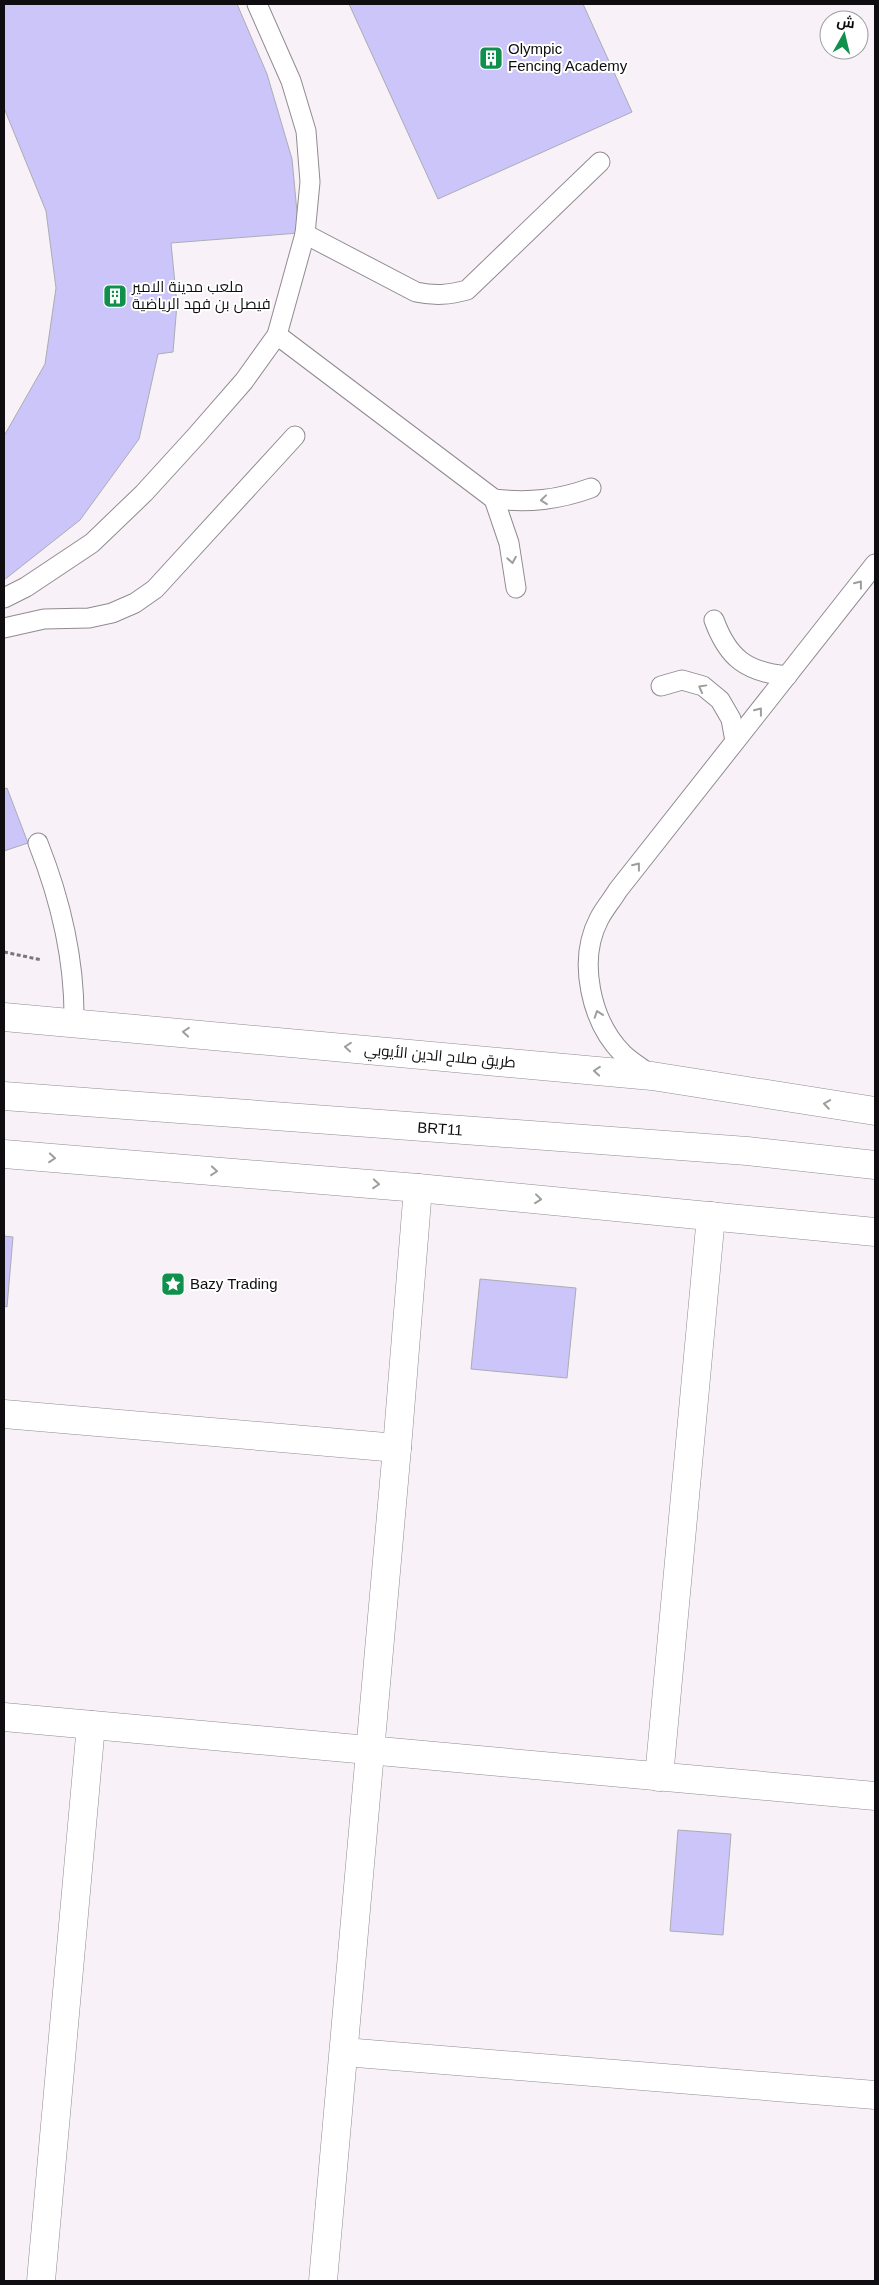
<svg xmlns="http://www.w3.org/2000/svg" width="879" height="2285" font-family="Helvetica,Cairo,sans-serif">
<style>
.building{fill:#cbc5f9;stroke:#acacb3}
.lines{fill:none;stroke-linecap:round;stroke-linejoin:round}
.service-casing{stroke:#918b91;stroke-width:21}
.minor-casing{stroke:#918b91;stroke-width:29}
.secondary-casing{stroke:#918b91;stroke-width:29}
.primary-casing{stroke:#918b91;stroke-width:29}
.path{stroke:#7a767a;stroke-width:3;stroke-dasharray:4 2.5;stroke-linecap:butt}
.service{stroke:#fff;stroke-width:19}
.minor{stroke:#fff;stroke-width:28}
.secondary{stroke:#fff;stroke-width:28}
.primary{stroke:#fff;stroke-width:28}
.oneway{stroke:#9f9e9f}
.labels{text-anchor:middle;stroke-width:4;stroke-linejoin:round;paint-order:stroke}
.poi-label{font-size:15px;fill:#0f0d0f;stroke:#fff;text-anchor:start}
.street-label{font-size:15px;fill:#0f0d0f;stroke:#fff}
</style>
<rect width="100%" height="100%" fill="#f8f1f8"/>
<g class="building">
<polygon points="4,4 237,4 267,74 292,159 299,233 171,243 177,304 173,352 158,354 139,439 80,520 4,580 4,436 45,364 56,288 46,211 4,108"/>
<polygon points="349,4 583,4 632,112 438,199"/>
<polygon points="7,788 28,843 4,851 4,789"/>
<polygon points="4,1236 13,1237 7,1307 4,1306"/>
<polygon points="480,1279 576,1288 567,1378 471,1369"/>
<polygon points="678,1830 731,1834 723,1935 670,1931"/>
</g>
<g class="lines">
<g class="service-casing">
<g id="service">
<path d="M305,234L416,292C435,296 449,295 467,290L600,162"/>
<path d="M277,335L494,499C529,503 558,500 591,488"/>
<polyline points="494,499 509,543 516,588"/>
<polyline points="4,598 26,587 92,543 144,493 196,436 244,381 277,335 305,234 310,182 306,131 291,81 257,4"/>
<path d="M714,620C728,658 746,672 787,676"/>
<polyline points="4,628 44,619 89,618 112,613 135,603 155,589 295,436"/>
<polyline points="661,686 682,680 703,686 720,700 731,719 735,741"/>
<path d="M38,843C61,901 75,959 74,1022"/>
<path d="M651,1075C642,1068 631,1062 623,1054C591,1022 577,961 599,919C604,909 612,900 618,890L875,564"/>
</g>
</g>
<g class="minor-casing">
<g id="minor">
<polyline points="4,1414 397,1448"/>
<polyline points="4,1717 875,1796"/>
<polyline points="659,1777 711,1216"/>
<polyline points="344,2052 875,2095"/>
<polyline points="41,2281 91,1725"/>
<polyline points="323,2281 397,1448 418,1188"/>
</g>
</g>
<g class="secondary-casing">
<polyline id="secondary" points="4,1096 747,1151 875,1165"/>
</g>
<g class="primary-casing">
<g id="primary">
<polyline points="4,1017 652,1076 875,1111"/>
<polyline points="4,1154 418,1188 875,1232"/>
</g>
</g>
<polyline class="path" points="4,952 42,960"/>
<use href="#service" class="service"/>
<use href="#minor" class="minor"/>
<use href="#secondary" class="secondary"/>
<use href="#primary" class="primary"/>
</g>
<defs><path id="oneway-chevron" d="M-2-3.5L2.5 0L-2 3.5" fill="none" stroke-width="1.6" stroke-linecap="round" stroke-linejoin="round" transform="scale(1.25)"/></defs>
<g class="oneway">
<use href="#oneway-chevron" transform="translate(544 500) rotate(174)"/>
<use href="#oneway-chevron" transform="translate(512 560) rotate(80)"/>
<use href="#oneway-chevron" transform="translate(859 584) rotate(-52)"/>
<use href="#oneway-chevron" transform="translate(702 688) rotate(-151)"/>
<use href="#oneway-chevron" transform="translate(759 711) rotate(-52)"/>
<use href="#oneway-chevron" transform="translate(637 866) rotate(-52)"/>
<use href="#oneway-chevron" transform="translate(598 1014) rotate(-109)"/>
<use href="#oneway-chevron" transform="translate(186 1032) rotate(-175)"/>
<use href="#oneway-chevron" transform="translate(348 1047) rotate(-175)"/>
<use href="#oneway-chevron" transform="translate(597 1071) rotate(-175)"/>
<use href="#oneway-chevron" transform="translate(827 1104) rotate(-171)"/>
<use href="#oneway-chevron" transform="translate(52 1158) rotate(5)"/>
<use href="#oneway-chevron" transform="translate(214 1171) rotate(5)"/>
<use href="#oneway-chevron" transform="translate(376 1184) rotate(5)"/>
<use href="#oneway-chevron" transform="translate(538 1199) rotate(6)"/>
</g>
<defs>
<g id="building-square" transform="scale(1.25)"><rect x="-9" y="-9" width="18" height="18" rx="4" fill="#10904d" stroke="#fff"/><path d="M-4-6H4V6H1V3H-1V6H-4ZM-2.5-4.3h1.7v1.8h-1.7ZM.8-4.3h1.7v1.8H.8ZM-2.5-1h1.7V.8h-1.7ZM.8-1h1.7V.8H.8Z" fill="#fff"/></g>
<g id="sight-square" transform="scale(1.25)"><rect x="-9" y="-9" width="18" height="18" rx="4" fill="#10904d" stroke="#fff"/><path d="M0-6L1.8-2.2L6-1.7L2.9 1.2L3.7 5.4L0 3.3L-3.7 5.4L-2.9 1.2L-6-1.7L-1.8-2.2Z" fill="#fff"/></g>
</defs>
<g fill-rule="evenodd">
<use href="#building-square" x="491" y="58"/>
<use href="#building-square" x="115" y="296"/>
<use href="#sight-square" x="173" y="1284"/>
</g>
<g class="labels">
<g class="poi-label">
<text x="508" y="54">Olympic<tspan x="508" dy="17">Fencing Academy</tspan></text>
<text x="132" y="292">ملعب مدينة الامير<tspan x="132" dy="17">فيصل بن فهد الرياضية</tspan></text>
<text x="190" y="1289">Bazy Trading</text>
</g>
<g class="street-label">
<text transform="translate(440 1056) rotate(5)" y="5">طريق صلاح الدين الأيوبي</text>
<text transform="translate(440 1129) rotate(4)" y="5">BRT11</text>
</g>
</g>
<rect width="879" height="2285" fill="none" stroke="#0f0d0f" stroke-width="10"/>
<g transform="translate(844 35) rotate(8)"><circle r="24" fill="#ffffff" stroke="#9f9e9f"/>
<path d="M0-4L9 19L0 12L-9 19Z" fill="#10904d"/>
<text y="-8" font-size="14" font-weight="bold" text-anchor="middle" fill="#0f0d0f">ش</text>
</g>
</svg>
